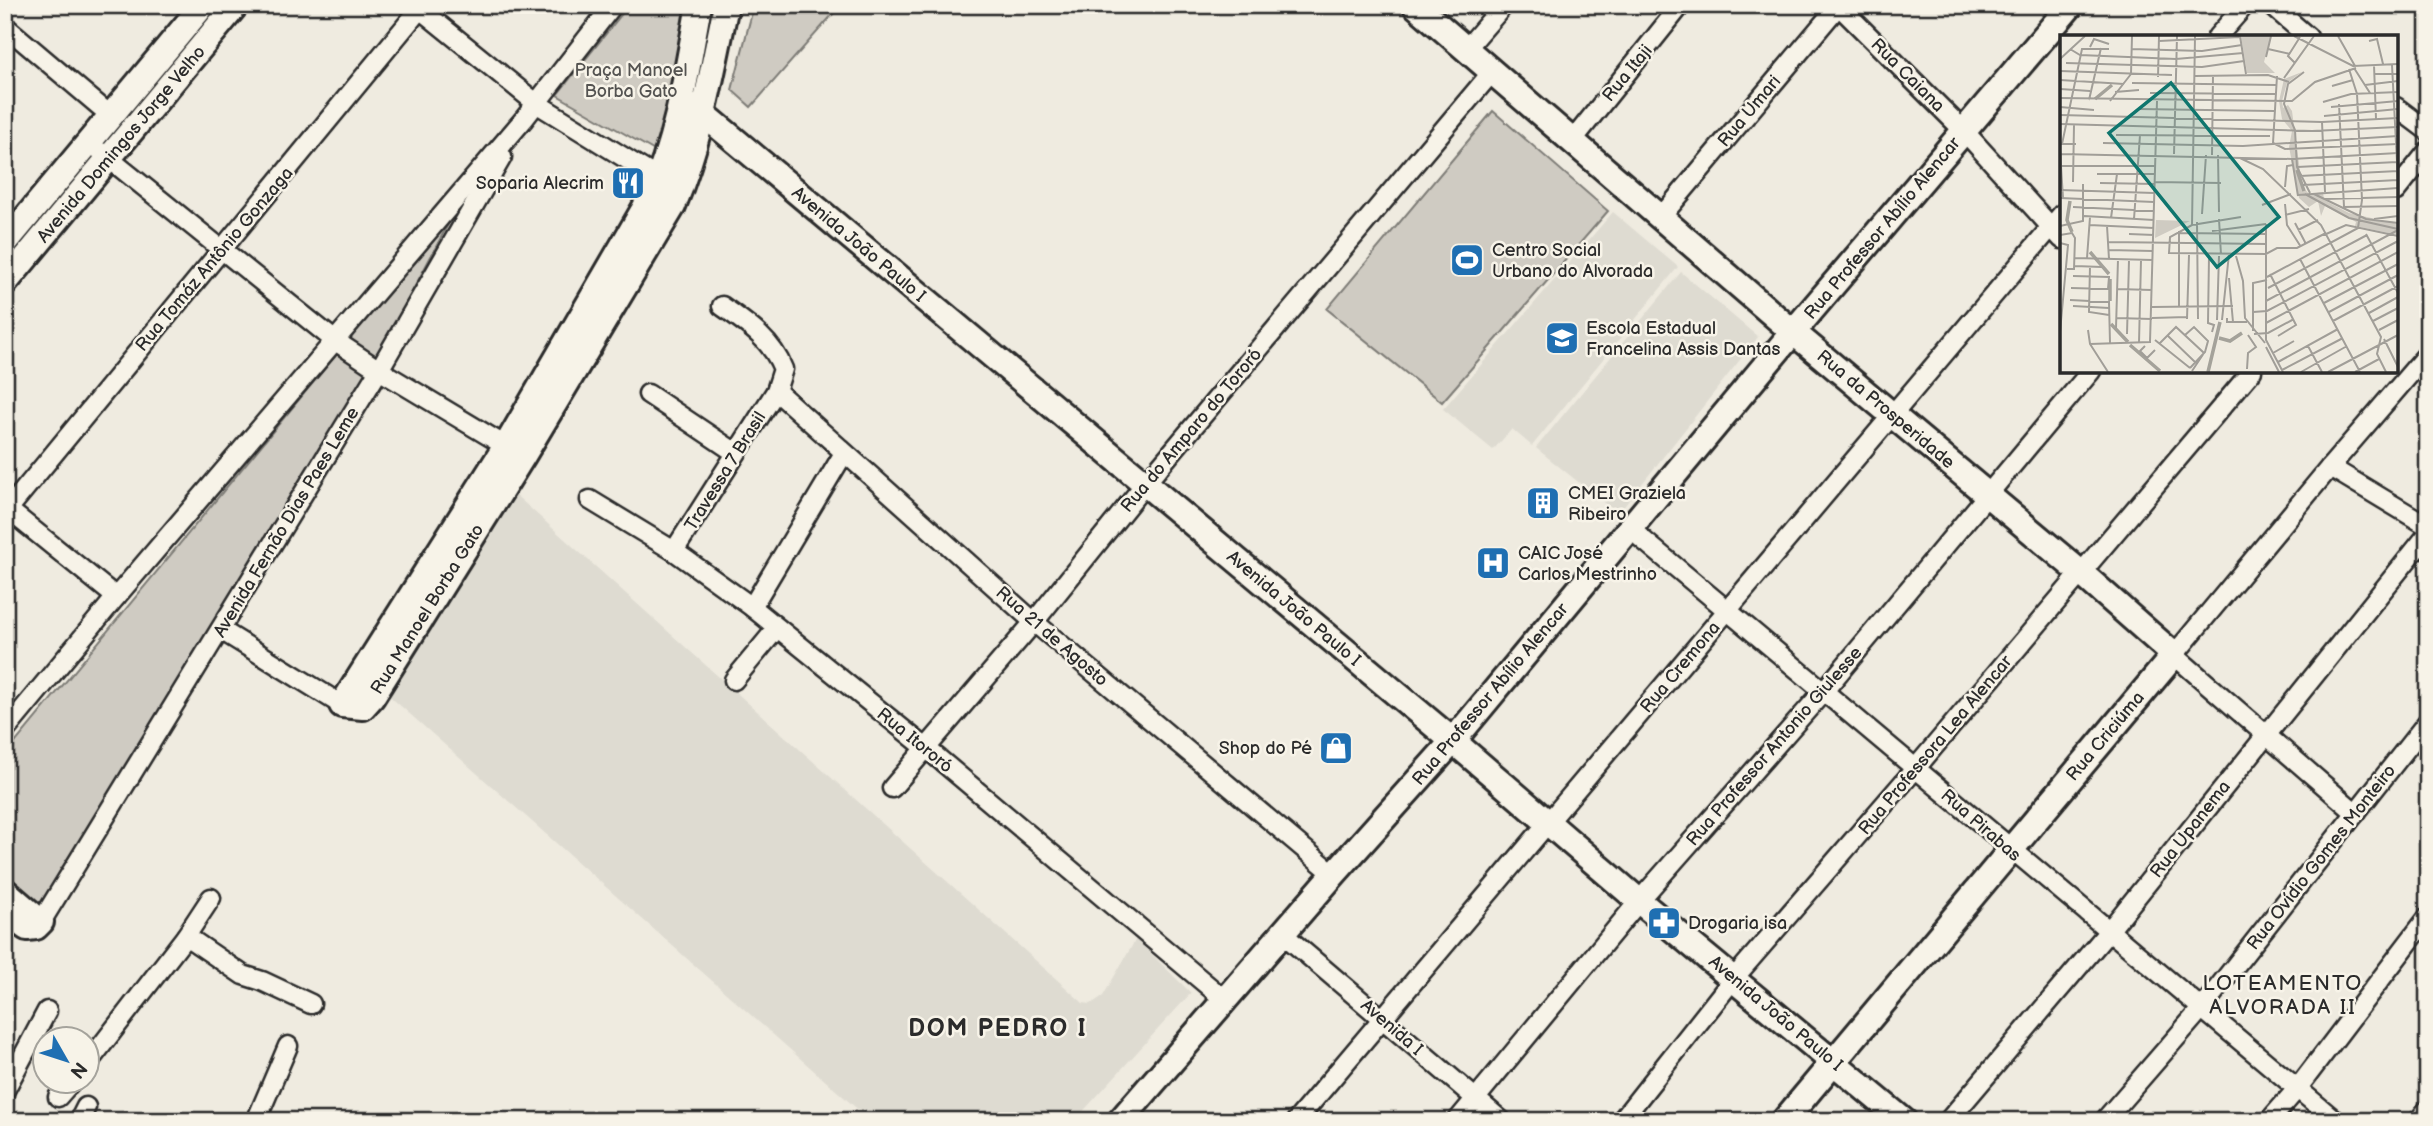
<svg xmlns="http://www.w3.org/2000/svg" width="2433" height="1126" font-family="'Balsamiq Sans',sans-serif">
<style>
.built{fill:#dedbd1}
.green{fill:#cfcbc2;stroke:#7d7b76;stroke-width:2}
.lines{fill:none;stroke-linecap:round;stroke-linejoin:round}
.street-casing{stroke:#2b2b2b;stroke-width:23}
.secondary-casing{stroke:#2b2b2b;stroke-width:30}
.street{stroke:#f7f3e8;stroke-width:18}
.secondary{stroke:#f7f3e8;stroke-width:24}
.labels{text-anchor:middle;stroke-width:5;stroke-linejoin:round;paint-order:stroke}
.park-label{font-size:18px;fill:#545351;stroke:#f7f3e8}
.street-label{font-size:18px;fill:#2b2b2b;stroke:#f7f3e8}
.poi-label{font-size:18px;fill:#2b2b2b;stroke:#f7f3e8;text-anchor:start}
.quarter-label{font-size:21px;letter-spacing:2px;fill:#2b2b2b;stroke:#f7f3e8}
.district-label{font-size:24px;font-weight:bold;letter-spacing:2px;fill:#2b2b2b;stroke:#f7f3e8}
.inset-river{fill:none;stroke:#a4a29a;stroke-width:3.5}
.inset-road{fill:none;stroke:#a19e98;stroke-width:2}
.view{fill:#0f766e;fill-opacity:0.15;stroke:#0f766e;stroke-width:3.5}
.inset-edge{fill:none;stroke:#2b2b2b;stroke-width:3.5}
</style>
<rect width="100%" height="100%" fill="#efebe0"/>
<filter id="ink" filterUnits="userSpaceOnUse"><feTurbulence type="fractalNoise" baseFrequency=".0143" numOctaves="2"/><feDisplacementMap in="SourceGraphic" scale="14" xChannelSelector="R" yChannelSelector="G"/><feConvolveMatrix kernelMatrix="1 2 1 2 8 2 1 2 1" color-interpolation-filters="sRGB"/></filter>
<g filter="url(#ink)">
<g class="built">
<polygon points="1613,212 1678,267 1532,446 1512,429 1493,450 1443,409"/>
<polygon points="1681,272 1758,337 1618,514 1536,448"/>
<polygon points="511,491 1083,1003 1091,1004 1103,996 1136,939 1191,993 1077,1118 1064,1115 1056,1121 871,1121 386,693"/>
</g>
<g class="green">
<polygon points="629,5 697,5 667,158 557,95"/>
<polygon points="754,5 841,5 751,107 732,90"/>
<polygon points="1493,111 1608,211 1442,402 1327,309"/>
<polygon points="469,185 373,365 37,909 5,883 5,755 340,350"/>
</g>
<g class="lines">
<g class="street-casing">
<g id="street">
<polyline points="415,5 536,103 659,179 667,178"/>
<polyline points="1838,5 1964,131 2062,239"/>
<polyline points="2271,5 2308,37"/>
<polyline points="5,26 110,115"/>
<polyline points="2217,37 2245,5"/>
<polyline points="1466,49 1504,5"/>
<polyline points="2396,107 2428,131"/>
<polyline points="1573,140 1681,5"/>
<polyline points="101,152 334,340 379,370 514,451"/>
<polyline points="2396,191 2428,151"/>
<polyline points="1660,218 1839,5"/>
<polyline points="776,391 1034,622 1334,874"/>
<polyline points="648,394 736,453"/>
<polyline points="2330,467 2428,526"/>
<polyline points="590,500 674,551 752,607 926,748 1225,1000"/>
<polyline points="5,507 116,597"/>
<polyline points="5,513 423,5"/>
<polyline points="1629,528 2336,1121"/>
<path d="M674,551L776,391L783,369C772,340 746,323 722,306"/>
<polyline points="752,607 844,453"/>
<polyline points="221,630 342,705"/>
<polyline points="734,680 777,628"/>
<polyline points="5,731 116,597 524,119 613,5"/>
<polyline points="892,788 1034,622 1145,484 1492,72"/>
<polyline points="2356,813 2174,655 2330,467 2428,353"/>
<polyline points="41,922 379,370 502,157"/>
<polyline points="1283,934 1502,1121"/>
<polyline points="186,936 243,975 262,981 311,1004"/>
<polyline points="88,1063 186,936 211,898"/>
<polyline points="5,1090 47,1011"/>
<polyline points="58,1097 73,1080"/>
<polyline points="79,1121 86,1107"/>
<polyline points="256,1121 288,1046"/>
<polyline points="1296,1121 2062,214"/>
<polyline points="1457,1121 1639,901 1823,692 2091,371"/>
<polyline points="1621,1121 1734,978 1915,769 2252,371"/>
<polyline points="1948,1121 2108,932 2428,534"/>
<polyline points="2104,1121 2202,1008 2428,721"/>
<polyline points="2269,1121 2297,1089 2428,917"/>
<polyline points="2418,1121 2428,1109"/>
</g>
</g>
<g class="secondary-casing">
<g id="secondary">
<path d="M699,5C687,70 678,136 651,197L506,446L342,705L363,707L372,697L523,456L673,206C700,142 712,73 726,5"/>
<polyline points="1415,5 1793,332 2081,573 2174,655 1784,1121"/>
<polyline points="694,106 1453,741 1639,901 1904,1121"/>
<polyline points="5,243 203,5"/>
<polyline points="5,283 236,5"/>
<polyline points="5,891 41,922 36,927 27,928 5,912"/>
<polyline points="1120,1121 1334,874 1453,741 1793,332 2071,5"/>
</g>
</g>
<use href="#street" class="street"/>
<use href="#secondary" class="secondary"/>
</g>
</g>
<defs>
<g id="restaurant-square" transform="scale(1.75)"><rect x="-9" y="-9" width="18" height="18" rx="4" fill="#1f6fb2" stroke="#f7f3e8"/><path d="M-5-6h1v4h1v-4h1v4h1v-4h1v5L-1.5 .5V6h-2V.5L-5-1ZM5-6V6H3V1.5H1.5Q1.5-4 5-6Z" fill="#fff"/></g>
<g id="stadium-square" transform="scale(1.75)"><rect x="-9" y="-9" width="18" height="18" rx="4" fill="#1f6fb2" stroke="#f7f3e8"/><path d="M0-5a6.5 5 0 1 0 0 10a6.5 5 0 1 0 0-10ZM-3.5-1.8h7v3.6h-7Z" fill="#fff"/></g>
<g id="school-square" transform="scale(1.75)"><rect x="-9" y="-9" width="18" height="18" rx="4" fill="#1f6fb2" stroke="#f7f3e8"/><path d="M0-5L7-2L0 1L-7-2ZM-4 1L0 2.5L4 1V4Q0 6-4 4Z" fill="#fff"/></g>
<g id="building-square" transform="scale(1.75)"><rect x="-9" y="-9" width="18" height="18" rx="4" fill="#1f6fb2" stroke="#f7f3e8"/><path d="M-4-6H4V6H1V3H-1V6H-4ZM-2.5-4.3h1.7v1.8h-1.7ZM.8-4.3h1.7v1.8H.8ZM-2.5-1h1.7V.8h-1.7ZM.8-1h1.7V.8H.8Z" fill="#fff"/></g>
<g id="hospital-square" transform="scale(1.75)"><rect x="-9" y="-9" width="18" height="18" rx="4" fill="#1f6fb2" stroke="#f7f3e8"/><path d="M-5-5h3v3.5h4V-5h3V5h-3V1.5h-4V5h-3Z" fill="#fff"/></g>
<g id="shop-square" transform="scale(1.75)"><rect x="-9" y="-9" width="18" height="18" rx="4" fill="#1f6fb2" stroke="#f7f3e8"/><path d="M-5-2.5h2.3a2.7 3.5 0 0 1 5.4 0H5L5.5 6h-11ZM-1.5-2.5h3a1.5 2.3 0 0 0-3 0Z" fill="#fff"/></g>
<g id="pharmacy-square" transform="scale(1.75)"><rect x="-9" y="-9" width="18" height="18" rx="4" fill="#1f6fb2" stroke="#f7f3e8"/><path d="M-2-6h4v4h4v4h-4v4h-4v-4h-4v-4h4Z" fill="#fff"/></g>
</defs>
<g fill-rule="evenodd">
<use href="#restaurant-square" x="628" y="183"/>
<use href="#stadium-square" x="1467" y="260"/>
<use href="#school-square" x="1562" y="338"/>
<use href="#building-square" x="1543" y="503"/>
<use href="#hospital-square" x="1493" y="563"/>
<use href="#shop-square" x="1336" y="748"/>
<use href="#pharmacy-square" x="1664" y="923"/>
</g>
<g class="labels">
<g class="park-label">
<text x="631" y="76">Praça Manoel<tspan x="631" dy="21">Borba Gato</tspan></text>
</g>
<g class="street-label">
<text transform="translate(1627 73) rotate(-51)" y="6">Rua Itaji</text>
<text transform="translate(1908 75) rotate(45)" y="6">Rua Caiana</text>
<text transform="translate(1749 111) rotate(-50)" y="6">Rua Umari</text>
<text transform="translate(121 144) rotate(-50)" y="6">Avenida Domingos Jorge Velho</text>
<text transform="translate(1882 228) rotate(-50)" y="6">Rua Professor Abílio Alencar</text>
<text transform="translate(859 244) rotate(40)" y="6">Avenida João Paulo I</text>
<text transform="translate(214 259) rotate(-50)" y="6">Rua Tomáz Antônio Gonzaga</text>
<text transform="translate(1886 409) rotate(40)" y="6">Rua da Prosperidade</text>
<text transform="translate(1191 430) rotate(-50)" y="6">Rua do Amparo do Tororó</text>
<text transform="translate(725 471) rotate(-58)" y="6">Travessa 7 Brasil</text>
<text transform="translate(286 522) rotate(-59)" y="6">Avenida Fernão Dias Paes Leme</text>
<text transform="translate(1294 608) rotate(40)" y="6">Avenida João Paulo I</text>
<text transform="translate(427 609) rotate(-58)" y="6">Rua Manoel Borba Gato</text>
<text transform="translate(1052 636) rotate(41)" y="6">Rua 21 de Agosto</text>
<text transform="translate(1680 667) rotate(-50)" y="6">Rua Cremona</text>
<text transform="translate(1490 694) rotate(-50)" y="6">Rua Professor Abílio Alencar</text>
<text transform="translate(2105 736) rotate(-50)" y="6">Rua Criciúma</text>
<text transform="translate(915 740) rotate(39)" y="6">Rua Itororó</text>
<text transform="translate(1935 745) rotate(-50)" y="6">Rua Professora Lea Alencar</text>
<text transform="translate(1774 746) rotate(-49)" y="6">Rua Professor Antonio Giulesse</text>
<text transform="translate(1981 825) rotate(41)" y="6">Rua Pirabas</text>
<text transform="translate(2190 829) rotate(-52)" y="6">Rua Upanema</text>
<text transform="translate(2321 857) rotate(-52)" y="6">Rua Ovídio Gomes Monteiro</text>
<text transform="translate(1776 1013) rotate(40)" y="6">Avenida João Paulo I</text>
<text transform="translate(1392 1027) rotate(41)" y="6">Avenida I</text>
</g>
<g class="poi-label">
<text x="604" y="189" text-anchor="end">Soparia Alecrim</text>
<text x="1492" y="256">Centro Social<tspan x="1492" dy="21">Urbano do Alvorada</tspan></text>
<text x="1586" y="334">Escola Estadual<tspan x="1586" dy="21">Francelina Assis Dantas</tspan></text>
<text x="1568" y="499">CMEI Graziela<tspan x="1568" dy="21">Ribeiro</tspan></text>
<text x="1518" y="559">CAIC José<tspan x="1518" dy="21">Carlos Mestrinho</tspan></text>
<text x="1312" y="754" text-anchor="end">Shop do Pé</text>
<text x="1688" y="929">Drogaria isa</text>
</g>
<g class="quarter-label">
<text x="2283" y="990">LOTEAMENTO<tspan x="2283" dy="24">ALVORADA II</tspan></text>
</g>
<g class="district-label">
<text x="998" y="1036">DOM PEDRO I</text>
</g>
</g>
<g transform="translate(2060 35)">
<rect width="338" height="338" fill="#efebe0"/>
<path d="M181,1H211L204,27L215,38H187ZM242,37L227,48L222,66L223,73L228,70L232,76L242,151L249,159L263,157L264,165L289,178L338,189V200L295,191L296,187L265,171L261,181L258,166L249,172L239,163L229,112L232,96L222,84L219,66L224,44ZM96,185L130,186L95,203Z" fill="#cfcbc2"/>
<path class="inset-river" d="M35,64L52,50M237,135L244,156M10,166L7,185L12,197M30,217L49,239M50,244V266M51,289L68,307M159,303L170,306L182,298M70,310L100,336M148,337L160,287"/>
<path class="inset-road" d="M180,1L186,39M234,1L293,31L338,29M278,1L295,31M99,6L180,2M309,6L317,4L323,29M30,12L34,4L49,9M10,14L20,20L116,24L183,18M71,14L142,16L182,10M208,14L230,19M206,22L211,1M0,24L25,1M6,28L142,32L184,26M235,28L228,21L240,2M314,30L316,84M332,30L338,147M294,33L310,58M289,34L297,59L302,165L298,193M0,36L112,40M244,37L228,49L224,69L235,95L237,132L250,158M314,39H338M135,41L208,40L229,47M98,42L99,1M224,43L254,1M0,45L64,49M72,48L216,50M305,50L338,46M272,51L293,45M0,54L30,56M55,57L79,55M90,58L215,59M0,63L232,66L255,47L296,33M29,65L41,13M50,66L71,39L72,1M263,67L291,59L338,57M279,69L284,172M0,72L34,75M271,72L338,66M78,74L214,76M0,80L262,87L338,83M264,81L338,74M262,87L265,157M0,89L252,96L338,92M56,100L210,101M43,108L183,111L338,101M213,108L225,114L338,109M213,108L217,41M16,109H2L22,14H49M0,115L3,163M0,119L232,124L338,118M114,119L117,1M152,120L153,40M158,120L159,177M180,123L203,134L261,190L321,302L317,319L326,337M232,124L238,161M0,131H95M237,132L337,127M37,139H95M240,141L338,136M13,147L14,90M95,147L161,148M40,148L95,149M243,150L338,145M225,152L227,131L233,130M0,155L94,158M245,159L289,183L338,194M254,159L306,184L338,188M238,160L338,153M0,163L94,167M265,164L338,162M225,169L227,190L241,212M202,170L231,159M13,172L94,176M283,172L338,171M142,179L146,120M225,180L249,174M24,181L94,185M181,182L132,190L110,202L109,218L206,219L217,213H237L266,198M51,183L57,139M74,184L80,100M159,184L161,220M314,184L338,181M137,187L138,284M235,188L246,209M206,189V305L223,337M29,190L94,193M132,190L135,1M0,191L23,186V149M47,191L49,224M238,195L258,185M152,196L206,189M120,198L207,199M69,199L94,200M306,199L338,258M0,200L12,198L15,203L14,234H7M264,200L286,190L338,201M48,207L207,209M0,208L8,210L0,297M48,215L93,216M149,221L148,288L154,290L152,297M176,221L183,246L185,283L205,308M15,223L93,225M27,223L30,182M240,224L300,337M15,231L42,232M30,231L29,277L49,280M210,239L236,290L218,301M13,241L50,242M207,242L298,193M169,243L173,287M11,253L48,254L49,242M208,253L307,200M57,254L92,255M10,265L49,267L50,308M206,266L338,195M264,268L338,229M13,271L49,273M92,272L173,271M119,272V196M193,277L207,276L338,206M269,277L338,240M309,278L338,262M56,283L92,284M92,283L127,282M167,283V287H187M127,284L129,220M157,285L159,221M162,285L169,219M273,286L338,251M313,286L338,273M206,288L338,217M56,293L58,224M28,295L30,309L48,337M319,295L338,285M193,296V248L207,245M67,299L69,225M194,299L208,298L234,284M107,300L135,327M125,300L134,292L148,306L145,317L130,333M324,304L338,332M95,305L130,333M79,308L81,225M30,309L90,307L97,66M99,309L116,292L144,318L132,336M85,311L80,316L87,323L95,315M248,311L262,337M206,312L219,337M213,318L234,306M218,327L278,294M187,334L188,318L196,312L188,300M222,335L283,303M241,337L287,311M268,337L338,300M295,337L319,324"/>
<path class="view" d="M111,48L219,182L157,232L49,98Z"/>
<rect width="338" height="338" class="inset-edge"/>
</g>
<rect width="2433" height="1126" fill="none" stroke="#f7f3e8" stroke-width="28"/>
<rect x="14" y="14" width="2405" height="1098" fill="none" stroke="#2b2b2b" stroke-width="2.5" filter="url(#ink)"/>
<g transform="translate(66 1060) rotate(129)"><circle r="33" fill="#f7f3e8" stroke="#a5a39c" stroke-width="2"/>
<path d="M0-5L12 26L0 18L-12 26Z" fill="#1f6fb2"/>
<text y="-10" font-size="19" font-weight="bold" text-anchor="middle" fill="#2b2b2b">N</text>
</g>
</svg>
